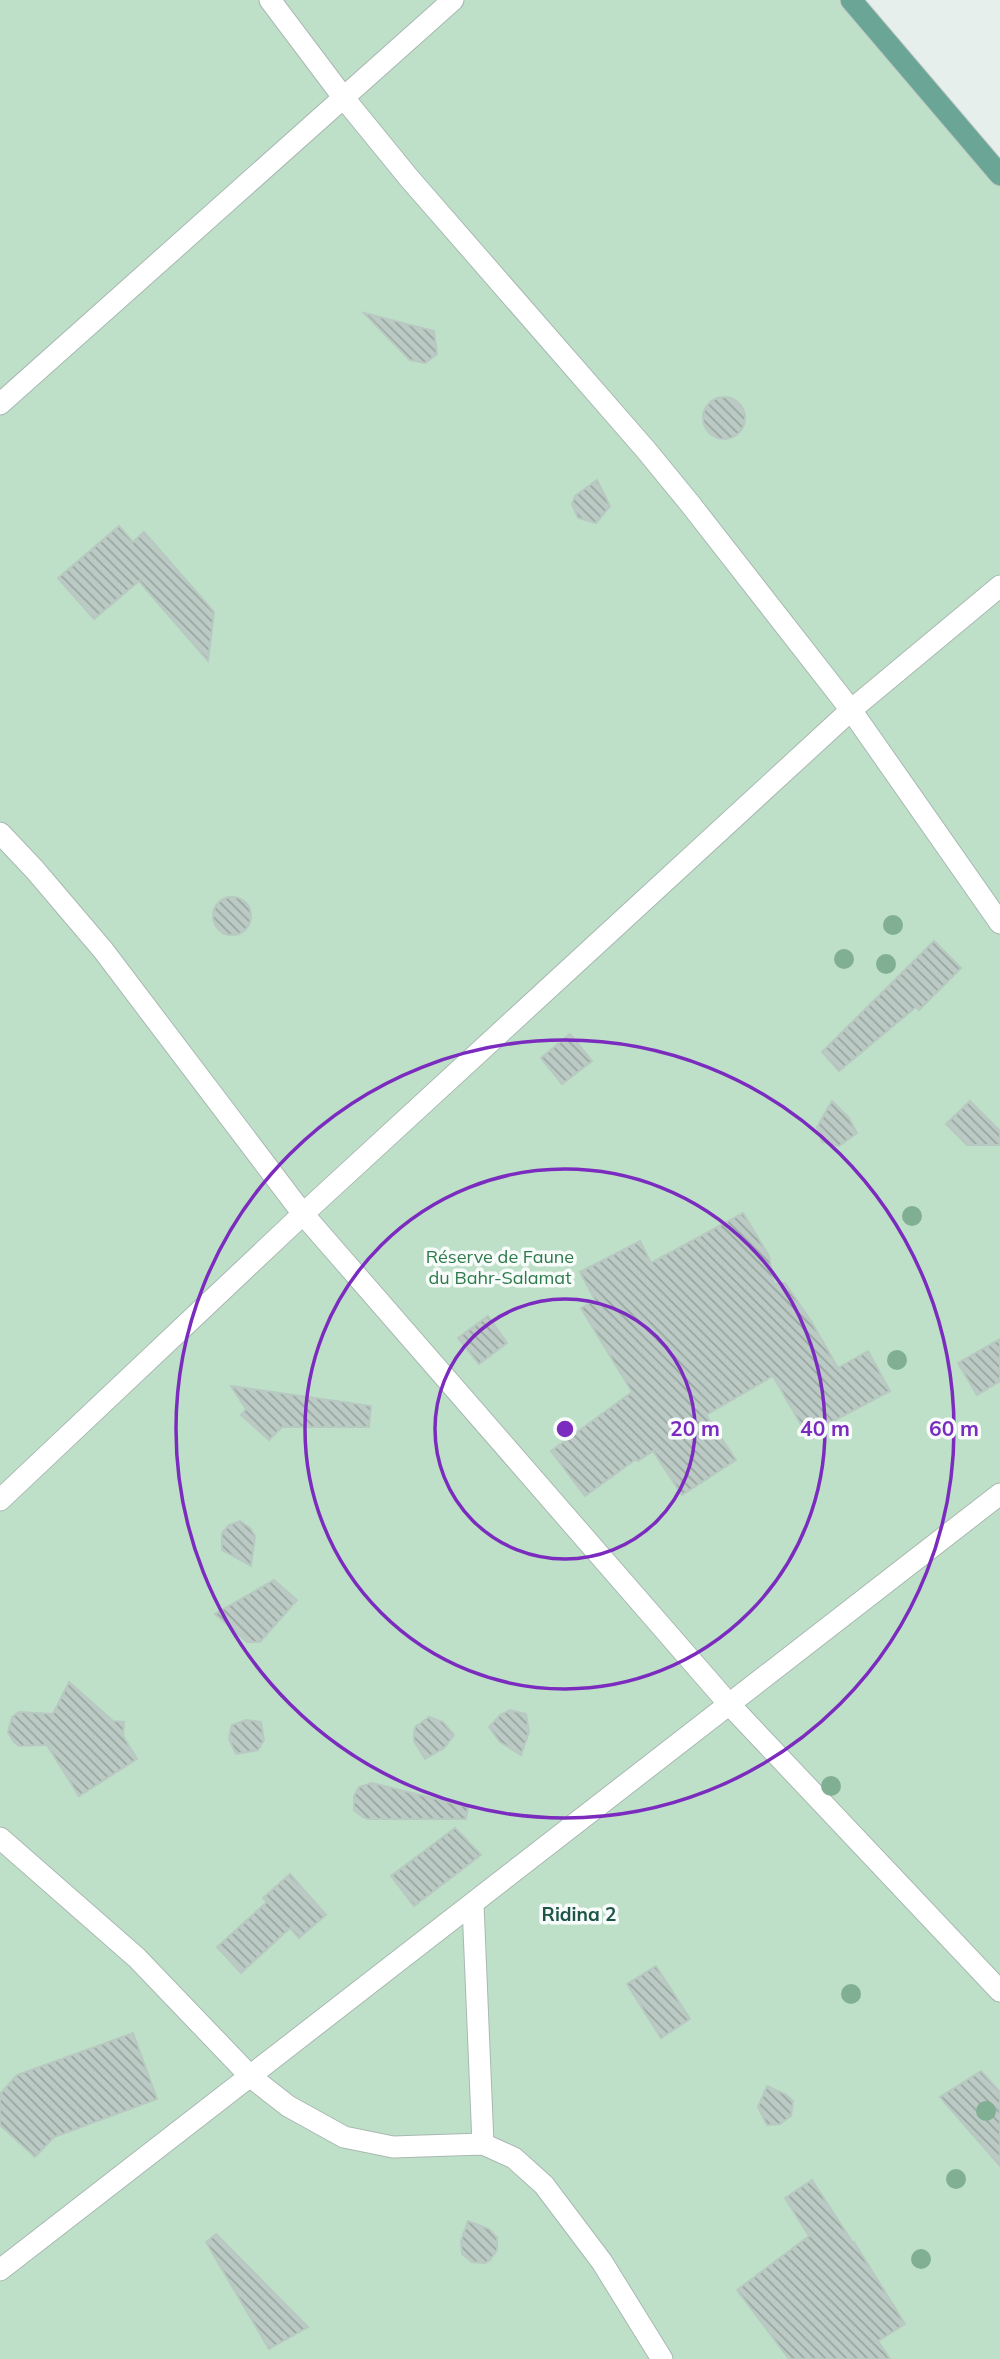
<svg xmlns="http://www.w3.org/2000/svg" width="1000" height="2359" font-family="Mulish,sans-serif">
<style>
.green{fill:#bfe0c8}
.building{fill:url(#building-back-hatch);stroke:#b8c9c2;stroke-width:2}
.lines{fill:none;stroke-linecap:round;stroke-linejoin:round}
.minor-casing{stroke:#a8b8b2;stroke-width:23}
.primary-casing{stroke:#c2cac8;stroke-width:23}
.minor{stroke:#fff;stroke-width:21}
.primary{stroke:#6aa596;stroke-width:21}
.tree{fill:#80af93}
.ring{fill:none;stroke:#7b2cbf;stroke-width:3.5}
.labels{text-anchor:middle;stroke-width:7;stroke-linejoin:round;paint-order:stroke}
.park-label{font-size:18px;fill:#2d7a4b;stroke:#f7fbf9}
.neighbourhood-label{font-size:19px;font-weight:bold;fill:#1f5548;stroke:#f7fbf9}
.centre{fill:#7b2cbf;stroke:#f7fbf9;stroke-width:3.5}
.ring-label{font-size:21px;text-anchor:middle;font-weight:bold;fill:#7b2cbf;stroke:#f7fbf9;stroke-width:7;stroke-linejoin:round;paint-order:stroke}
</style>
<defs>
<pattern id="building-back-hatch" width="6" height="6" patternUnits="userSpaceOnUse" patternTransform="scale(1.75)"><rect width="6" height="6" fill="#bbcac4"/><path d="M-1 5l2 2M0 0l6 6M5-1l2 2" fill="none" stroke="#98a6a0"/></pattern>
</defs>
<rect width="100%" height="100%" fill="#e6efeb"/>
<polygon class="green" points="0,0 851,0 1000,175 1000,2359 0,2359"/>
<g class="building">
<polygon points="364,313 434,331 437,354 425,363 410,360"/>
<circle cx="724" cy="418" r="21"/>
<polygon points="597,480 610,506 596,523 578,518 572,504 575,496"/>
<polygon points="119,526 133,542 144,532 214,612 208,661 139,581 94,619 58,578"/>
<circle cx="232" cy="916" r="19"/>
<polygon points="934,941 961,968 919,1010 916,1007 839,1071 822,1052"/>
<polygon points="570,1034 592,1061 562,1084 541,1058"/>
<polygon points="832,1101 849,1118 857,1133 839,1146 822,1142 817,1127"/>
<polygon points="970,1101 1000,1131 1000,1145 967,1145 946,1124"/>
<polygon points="743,1213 769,1256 774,1284 785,1283 811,1321 838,1368 868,1351 890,1391 807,1435 773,1376 706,1415 736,1460 682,1495 653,1451 638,1461 636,1459 585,1496 551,1451 632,1392 581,1308 595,1300 580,1272 640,1241 651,1263"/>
<polygon points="488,1316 507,1343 479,1364 458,1338"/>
<polygon points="1000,1339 1000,1381 977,1395 958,1363"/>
<polygon points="231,1386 371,1406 369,1427 282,1427 269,1440 241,1415 246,1409"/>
<polygon points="240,1521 250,1528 255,1536 251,1566 222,1550 222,1533 229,1525"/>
<polygon points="274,1580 297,1600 260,1642 247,1642 215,1614"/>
<polygon points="69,1682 113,1721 124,1722 123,1736 137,1759 79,1796 47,1745 19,1746 14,1742 8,1732 12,1717 19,1712 53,1714"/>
<polygon points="510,1710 526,1714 529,1732 521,1755 500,1742 489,1727 500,1715"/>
<polygon points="429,1717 443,1722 454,1735 444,1748 425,1759 414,1741 414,1735 415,1727"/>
<polygon points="246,1720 261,1722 264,1740 258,1750 236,1754 229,1739 230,1733 232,1725"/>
<polygon points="372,1783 468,1807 466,1819 368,1819 363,1817 354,1810 354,1796 359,1787"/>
<polygon points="455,1828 481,1855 414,1906 391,1876"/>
<polygon points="290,1874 326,1915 299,1938 290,1928 241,1973 217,1947 267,1902 263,1898"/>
<polygon points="656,1966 690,2019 661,2038 627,1984"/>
<polygon points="133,2033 157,2099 54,2137 35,2157 0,2125 0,2094 17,2075"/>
<polygon points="981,2071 1000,2092 1000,2166 940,2097"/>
<polygon points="767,2086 785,2094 793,2101 791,2116 780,2124 767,2125 758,2107"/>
<polygon points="812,2180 853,2243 854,2242 905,2324 878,2341 890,2359 789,2359 737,2290 809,2236 785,2198"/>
<polygon points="468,2221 489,2229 497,2238 497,2250 490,2260 485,2263 472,2262 462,2254 461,2241"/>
<polygon points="216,2234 308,2327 269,2349 206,2242"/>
</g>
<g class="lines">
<g class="minor-casing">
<g id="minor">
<polyline points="270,0 343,97 409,178 646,450 691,505 851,710 1000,923"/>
<polyline points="0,404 453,0"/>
<polyline points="0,833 35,870 103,950 303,1214 729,1704 1000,1991"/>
<polyline points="0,1500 303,1214 851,710 1000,586"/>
<polyline points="0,1838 137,1958 251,2077 288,2106 344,2137 393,2147 483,2144 514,2158 544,2185 602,2262 662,2359"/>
<polyline points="473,1905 483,2144"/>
<polyline points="0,2270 1000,1494"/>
</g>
</g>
<g class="primary-casing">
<polyline id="primary" points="851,0 1000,175"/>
</g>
<use href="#minor" class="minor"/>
<use href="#primary" class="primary"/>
</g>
<g class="tree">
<circle cx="893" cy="925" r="10"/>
<circle cx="844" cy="959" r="10"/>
<circle cx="886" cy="964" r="10"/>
<circle cx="912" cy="1216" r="10"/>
<circle cx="897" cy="1360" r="10"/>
<circle cx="831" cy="1786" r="10"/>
<circle cx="851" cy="1994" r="10"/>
<circle cx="986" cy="2111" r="10"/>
<circle cx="956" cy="2179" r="10"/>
<circle cx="921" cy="2259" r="10"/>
</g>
<g class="ring">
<circle cx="565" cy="1429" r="130"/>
<circle cx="565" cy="1429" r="260"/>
<circle cx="565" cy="1429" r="389"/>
</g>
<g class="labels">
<g class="park-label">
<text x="500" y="1263">Réserve de Faune<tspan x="500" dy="21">du Bahr-Salamat</tspan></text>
</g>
<g class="neighbourhood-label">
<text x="579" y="1921">Ridina 2</text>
</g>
</g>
<circle cx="565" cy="1429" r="10" class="centre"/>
<g class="ring-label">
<text x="695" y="1436">20 m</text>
<text x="825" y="1436">40 m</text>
<text x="954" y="1436">60 m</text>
</g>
</svg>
